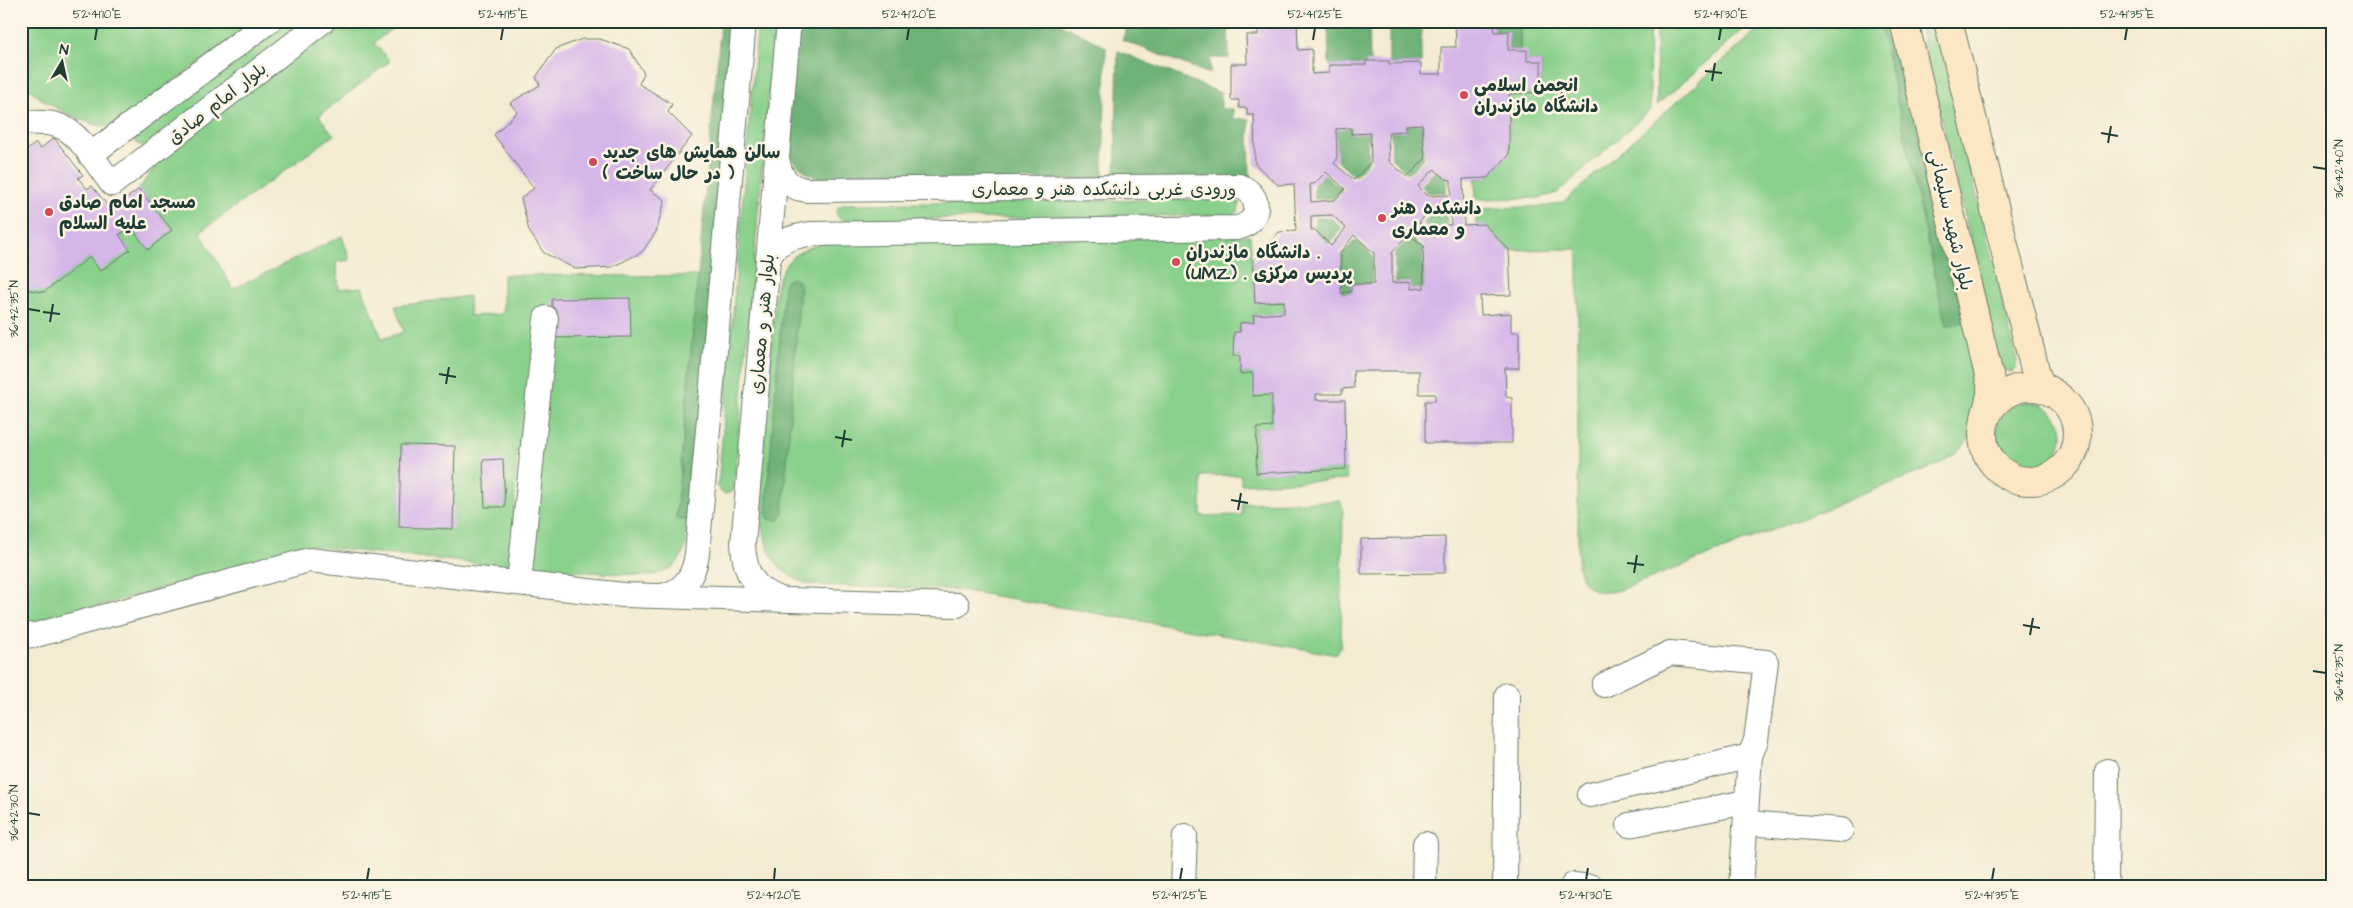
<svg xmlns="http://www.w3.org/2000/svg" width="2353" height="908" font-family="'Architects Daughter','Playpen Sans Arabic',sans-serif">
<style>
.green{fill:#89d08b;stroke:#548660}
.forest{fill:#6eb277;stroke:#467856}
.building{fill:#d5b6e9;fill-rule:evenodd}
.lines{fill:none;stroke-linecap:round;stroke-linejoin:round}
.street-casing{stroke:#697a6b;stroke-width:26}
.secondary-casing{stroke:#697a6b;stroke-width:30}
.street{stroke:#fff;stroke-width:24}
.secondary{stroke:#fbe7c3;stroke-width:28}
.ticks{fill:none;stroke:#1f3d34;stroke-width:2}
.poi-dot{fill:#d1495b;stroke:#fcf5e5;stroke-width:2}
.labels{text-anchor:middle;stroke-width:5;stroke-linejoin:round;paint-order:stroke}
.poi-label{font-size:18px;font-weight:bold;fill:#1f3d34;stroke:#fcf5e5;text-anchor:start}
.street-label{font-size:18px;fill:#1f3d34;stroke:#fcf5e5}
.neatline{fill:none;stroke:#1f3d34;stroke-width:2}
.ticks-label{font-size:12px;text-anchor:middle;fill:#1f3d34}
</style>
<rect width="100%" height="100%" fill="#fcf5e5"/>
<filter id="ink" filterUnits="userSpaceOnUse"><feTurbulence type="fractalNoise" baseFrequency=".02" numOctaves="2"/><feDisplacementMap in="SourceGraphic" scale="10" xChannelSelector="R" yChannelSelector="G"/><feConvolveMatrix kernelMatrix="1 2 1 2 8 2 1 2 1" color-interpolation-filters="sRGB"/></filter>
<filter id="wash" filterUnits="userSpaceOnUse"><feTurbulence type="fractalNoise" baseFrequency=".0096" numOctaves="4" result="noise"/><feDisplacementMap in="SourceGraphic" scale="20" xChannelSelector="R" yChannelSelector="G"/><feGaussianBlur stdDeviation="1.12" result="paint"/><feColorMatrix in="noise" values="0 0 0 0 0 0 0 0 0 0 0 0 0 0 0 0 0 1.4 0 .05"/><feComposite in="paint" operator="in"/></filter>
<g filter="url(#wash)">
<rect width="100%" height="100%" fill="#f3ebd2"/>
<g class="green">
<path d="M21,21H257L109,127C85,125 33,100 21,79Z"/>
<polygon points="282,21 309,21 144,146 137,144 134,139 137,132"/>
<path d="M340,21H401L374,43L390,61L319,116L334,135L200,232L233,289L342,236L350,260L336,262L339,289L362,287L382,339L404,332L395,306L469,296L470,316L503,314V275L698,276L676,518L689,520C686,551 684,569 649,576L528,568L525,452H516L513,567L310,546L31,625L21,626V289L44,291L90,257L130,250L119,235L131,227L148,249L172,231L139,189L159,160Z"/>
<polygon points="758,21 775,21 734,487 733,491 726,494 721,492 718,487"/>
<polygon points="1520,21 1649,21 1650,110 1557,193 1539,198 1476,199 1475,179 1487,178 1509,155 1509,94 1541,92 1541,61 1527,61 1520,50"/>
<polygon points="1656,21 1753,21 1657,105"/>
<path d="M1768,21H1880L1946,325L1964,322C1970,347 1979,374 1981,399C1984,429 1960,454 1935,466L1620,590C1598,596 1581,589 1578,565V249L1509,250L1476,225V209L1548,206L1564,202Z"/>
<polygon points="1918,21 1934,21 2017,361 2015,369 2011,372 2004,370 2001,367"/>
<polygon points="1232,199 1239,202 1238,212 1232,215 844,220 839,218 836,213 837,208 844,204"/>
<path d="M1250,236L1255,302L1284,301V313L1254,315V322L1240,323V374L1253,373L1272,395V427L1257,428L1256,472L1346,469L1347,480L1241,484V475L1201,476V516L1242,515V503L1340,501L1343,508L1341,646L1337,653L1332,654L961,590L812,585C784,578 765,557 764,528L757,527L776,289C783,256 801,248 832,241Z"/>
<circle cx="2029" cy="435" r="33"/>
</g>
<g class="forest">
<polygon points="721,21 738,21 693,520 676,518"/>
<path d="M796,21H1055L1106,47L1103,180L819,179C806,173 796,166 788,153Z"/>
<polygon points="1130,21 1228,21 1229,58 1210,58 1210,74 1122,40"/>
<polygon points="1328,21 1369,21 1370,61 1366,65 1329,65"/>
<polygon points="1389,21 1421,21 1421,63 1389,64"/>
<polygon points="1494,21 1520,21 1520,50 1508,50 1508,32 1495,32"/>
<polygon points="1880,21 1894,21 1964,322 1946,326"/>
<polygon points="1118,51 1221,93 1221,109 1233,109 1233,119 1249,119 1250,180 1115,180"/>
<polygon points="1422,124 1423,158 1408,174 1392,159 1391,132 1406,131 1406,125"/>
<polygon points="1351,128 1351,134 1367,133 1368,162 1355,176 1337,160 1336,129"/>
<polygon points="1436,170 1446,179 1446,192 1428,193 1421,186"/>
<polygon points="1324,174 1342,190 1334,198 1314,199 1314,184"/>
<polygon points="1433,212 1446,212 1447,225 1436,235 1423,223"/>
<polygon points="1315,218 1331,218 1342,228 1329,244 1315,230"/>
<polygon points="1410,237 1423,248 1424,288 1411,289 1411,282 1395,282 1395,253"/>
<polygon points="1355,240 1372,255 1371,283 1351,284 1351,292 1341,293 1341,256"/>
<polygon points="792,278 799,282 800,287 783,513 779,520 769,519 766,512 784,285 787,280"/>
</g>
<g id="blocks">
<g class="building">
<path d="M1258,21H1297L1298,50L1312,49V74L1329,73V65H1366V61H1389V64L1421,63V74H1441V47H1456L1455,21H1494L1495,32L1509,31L1508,50H1527V61H1541V92L1509,94V155L1487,178L1463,179L1464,225L1484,224L1509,250L1511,295L1480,296L1481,315L1511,313V332H1519V368H1505L1506,397L1512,398V443H1425V401H1435V394H1419V371H1353L1354,388L1342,389V394H1316V400H1345L1346,469L1256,473L1257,428L1272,427V395L1253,396V373L1240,374V356H1233L1234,332H1240V323L1254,322L1253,315L1284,313V301L1255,303L1253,261L1279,232L1296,231L1294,184L1278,185L1255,164L1254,115H1247V108H1239V100H1231V64H1247L1246,35H1258ZM1422,124L1425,159L1407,177L1389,161L1388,132L1406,131V125ZM1351,128V134L1370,133L1371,162L1354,180L1334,163L1337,160L1336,129ZM1434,169L1446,179L1451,180V195L1428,196L1418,186ZM1326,172L1345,189L1335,200L1311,202L1310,184H1314ZM1431,208L1450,209L1451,225H1447L1435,237L1419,223ZM1332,215L1346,228L1331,246L1315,230H1311V216ZM1409,234L1425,247L1423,248L1424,288L1411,289V282L1392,283V253ZM1354,235L1374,253V284H1351V292L1341,293V256L1339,254Z"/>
<polygon points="582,39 600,39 629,49 644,73 639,84 672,104 668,112 692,136 650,190 665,200 656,232 642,252 612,267 576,269 544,253 529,231 521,198 534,188 494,135 517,112 510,103 540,85 536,77 556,49"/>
<polygon points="54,138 83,175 78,178 87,189 92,186 111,210 139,189 172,230 148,250 131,227 119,235 130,250 100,271 90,257 44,292 21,289 21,168 30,162 23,153 36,143 40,149"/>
<polygon points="630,298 631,337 552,338 552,299"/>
<polygon points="401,445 455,446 453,529 399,527"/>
<polygon points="503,459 505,507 485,507 483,460"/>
<polygon points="1445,537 1445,573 1361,574 1361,539"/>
<rect x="21" y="574" width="4" height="34"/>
</g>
</g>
</g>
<g filter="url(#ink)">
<use href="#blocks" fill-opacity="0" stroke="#697a6b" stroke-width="1"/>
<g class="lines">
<g class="street-casing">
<g id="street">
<path d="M21,123C35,123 51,121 64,128C82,137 99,168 112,184L323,21"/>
<polyline points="90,155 269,21"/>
<path d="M768,260C775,241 791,237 810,234L1237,228C1261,223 1263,194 1239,186L806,190C786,187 780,176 777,158"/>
<polyline points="519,583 546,318"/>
<path d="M661,596C684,592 694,576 697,554L744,21"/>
<path d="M781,599C753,591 744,571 743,544L789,21"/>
<polyline points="21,636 36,635 309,560 624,595 957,605"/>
<polyline points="1604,685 1670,653 1766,662 1756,740 1750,756"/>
<polyline points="1590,795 1750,756 1741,887"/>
<polyline points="1746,823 1841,830"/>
<polyline points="1629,825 1746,802"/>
<polyline points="1573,885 1592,887"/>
<polyline points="1183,887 1185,836"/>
<polyline points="1424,887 1425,844"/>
<polyline points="1505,887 1507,695"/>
<polyline points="2106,887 2107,771"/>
</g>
</g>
<g class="secondary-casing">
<g id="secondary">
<polyline points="1904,21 1991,384 1991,395 1985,418"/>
<polyline points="1948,21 2037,378 2042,386 2051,392"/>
<circle cx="2030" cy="434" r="47"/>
</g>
</g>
<use href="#street" class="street"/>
<use href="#secondary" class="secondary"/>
</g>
</g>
<path class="ticks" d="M95,40L97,28M501,40L503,28M907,40L909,28M1313,40L1315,28M1719,40L1721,28M2125,40L2127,28M1705,71L1722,73M1712,81L1715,63M2101,133L2118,136M2108,143L2111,126M2313,167L2326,169M28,309L40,311M43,312L60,314M50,322L53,304M439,374L456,377M446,384L449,367M835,437L852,440M842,447L845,430M1231,500L1248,503M1238,510L1241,493M1627,563L1644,565M1634,573L1637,555M2023,625L2040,628M2030,635L2033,618M2313,671L2326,673M28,813L40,815M367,880L369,868M774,880L775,868M1180,880L1182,868M1586,880L1588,868M1992,880L1994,868"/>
<g class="poi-dot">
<circle cx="1464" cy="95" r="5"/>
<circle cx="593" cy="162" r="5"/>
<circle cx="49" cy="212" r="5"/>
<circle cx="1382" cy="218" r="5"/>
<circle cx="1176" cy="262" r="5"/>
</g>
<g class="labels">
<g class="poi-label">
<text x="1474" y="91">انجمن اسلامی<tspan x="1474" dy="21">دانشگاه مازندران</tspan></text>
<text x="603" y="158">سالن همایش های جدید<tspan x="603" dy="21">( در حال ساخت )</tspan></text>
<text x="59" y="208">مسجد امام صادق<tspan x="59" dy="21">علیه السلام</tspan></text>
<text x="1392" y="214">دانشکده هنر<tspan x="1392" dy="21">و معماری</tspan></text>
<text x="1186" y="258">دانشگاه مازندران .<tspan x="1186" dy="21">(UMZ) . پردیس مرکزی</tspan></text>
</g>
<g class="street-label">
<text transform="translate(217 103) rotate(-38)" y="6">بلوار امام صادق</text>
<text x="1104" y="195">ورودی غربی دانشکده هنر و معماری</text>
<text transform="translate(1951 220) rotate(77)" y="6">بلوار شهید سلیمانی</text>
<text transform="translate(762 324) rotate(-85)" y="6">بلوار هنر و معماری</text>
</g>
</g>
<rect width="2353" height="908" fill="none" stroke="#fcf5e5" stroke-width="55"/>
<g transform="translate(62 62) rotate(9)" stroke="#fcf5e5" stroke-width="4" paint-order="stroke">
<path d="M0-4L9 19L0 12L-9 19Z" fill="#1f3d34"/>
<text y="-8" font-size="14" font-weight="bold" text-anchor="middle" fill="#1f3d34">N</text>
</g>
<rect x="28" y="28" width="2298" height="852" class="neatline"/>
<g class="ticks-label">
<text x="97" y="18">52°41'10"E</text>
<text x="503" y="18">52°41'15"E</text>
<text x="909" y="18">52°41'20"E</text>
<text x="1315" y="18">52°41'25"E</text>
<text x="1721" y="18">52°41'30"E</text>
<text x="2127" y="18">52°41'35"E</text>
<text transform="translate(2339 169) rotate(-90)" y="4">36°42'40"N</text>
<text transform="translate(14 309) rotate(-90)" y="4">36°42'35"N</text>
<text transform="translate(2339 673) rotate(-90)" y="4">36°42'35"N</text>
<text transform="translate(14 813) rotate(-90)" y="4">36°42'30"N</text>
<text x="367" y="899">52°41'15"E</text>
<text x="774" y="899">52°41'20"E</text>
<text x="1180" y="899">52°41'25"E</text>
<text x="1586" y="899">52°41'30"E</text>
<text x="1992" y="899">52°41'35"E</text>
</g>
</svg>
